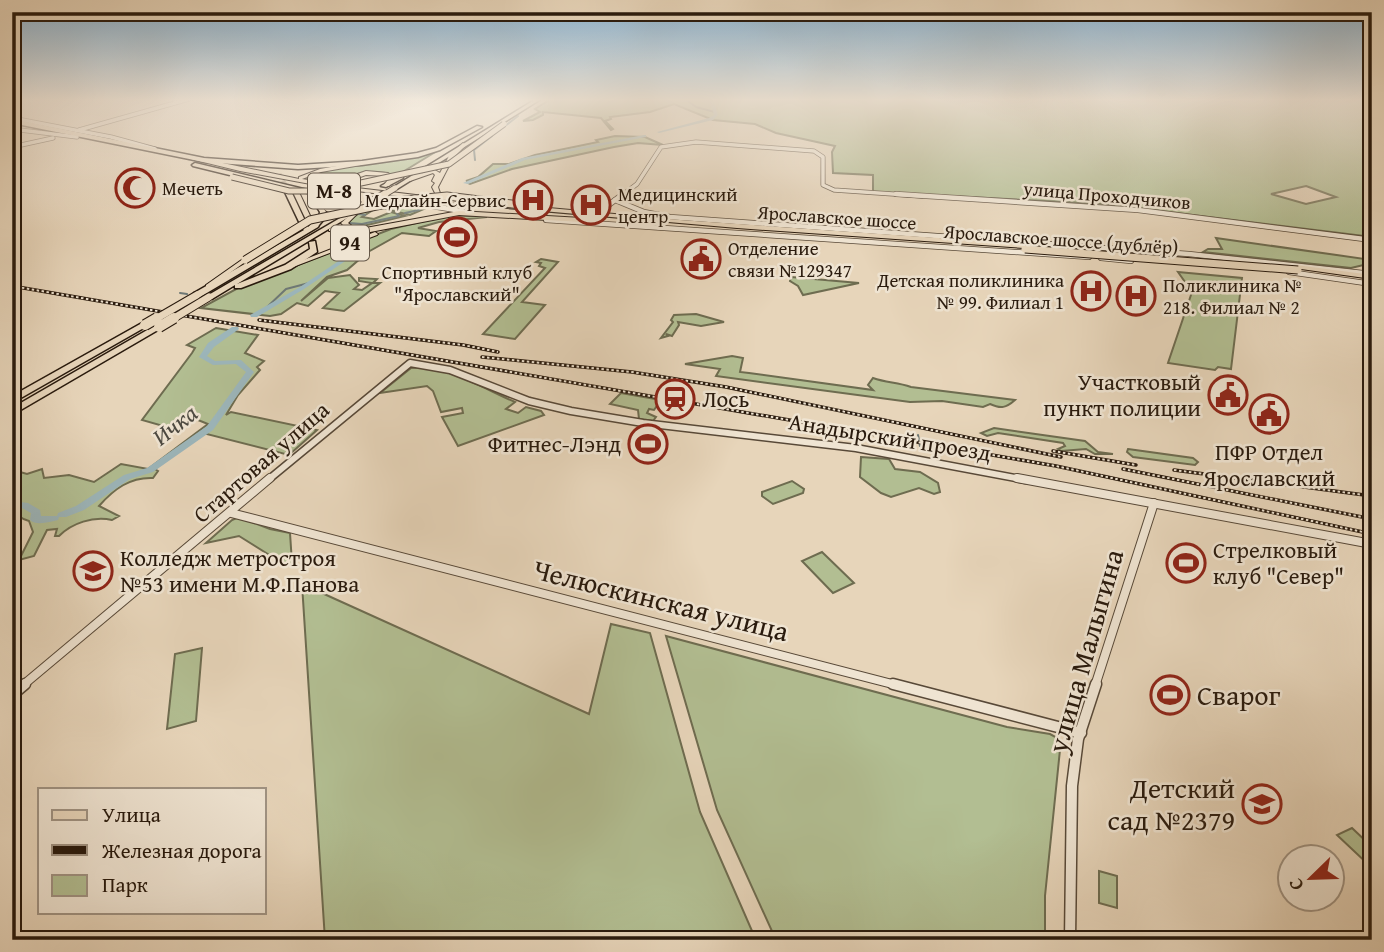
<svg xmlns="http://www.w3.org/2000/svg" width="1384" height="952" font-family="'Gentium Book Plus',serif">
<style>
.green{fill:#b2be92;stroke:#6e6c50;stroke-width:2;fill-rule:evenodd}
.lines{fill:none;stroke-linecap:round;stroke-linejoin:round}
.stream{stroke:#6e7875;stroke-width:2}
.river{fill:#9cb6bb;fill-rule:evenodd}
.highway-tunnel{stroke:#c1b097;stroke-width:5;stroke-dasharray:5 2.5;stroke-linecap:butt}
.minor-far4-casing{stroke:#584938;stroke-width:5}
.minor-far3-casing{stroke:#584938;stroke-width:6}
.minor-far2-casing{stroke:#584938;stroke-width:9}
.minor-far1-casing{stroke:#584938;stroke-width:10}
.minor-casing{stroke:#584938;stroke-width:13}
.major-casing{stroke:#291a0d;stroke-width:2}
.highway-casing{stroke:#291a0d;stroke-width:3}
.minor-far4{stroke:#efe4d2;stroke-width:3.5}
.minor-far3{stroke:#efe4d2;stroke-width:4.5}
.minor-far2{stroke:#efe4d2;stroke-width:6}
.minor-far1{stroke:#efe4d2;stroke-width:8}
.minor{stroke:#efe4d2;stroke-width:10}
.major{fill:#e7d5ba;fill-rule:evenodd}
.highway{fill:#e7d5ba;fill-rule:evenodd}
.rail-casing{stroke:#291a0d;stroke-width:3.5}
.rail{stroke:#efe4d2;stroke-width:2;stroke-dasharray:2.5;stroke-linecap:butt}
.major-bridge-casing{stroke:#291a0d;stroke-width:9;stroke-linecap:butt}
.highway-bridge-far2-casing{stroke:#291a0d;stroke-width:7;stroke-linecap:butt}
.highway-bridge-far1-casing{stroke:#291a0d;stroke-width:9;stroke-linecap:butt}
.highway-bridge-casing{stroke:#291a0d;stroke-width:12;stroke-linecap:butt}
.major-bridge{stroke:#e7d5ba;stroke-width:7}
.highway-bridge-far2{stroke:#e7d5ba;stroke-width:5}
.highway-bridge-far1{stroke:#e7d5ba;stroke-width:7}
.highway-bridge{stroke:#e7d5ba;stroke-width:10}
.labels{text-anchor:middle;stroke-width:5;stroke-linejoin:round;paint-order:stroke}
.far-poi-label{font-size:19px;fill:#291a0d;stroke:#efe4d2;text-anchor:start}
.far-street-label{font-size:19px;fill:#291a0d;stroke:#efe4d2}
.shield{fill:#efe4d2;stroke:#645748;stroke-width:2}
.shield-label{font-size:21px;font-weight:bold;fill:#291a0d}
.poi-label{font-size:23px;fill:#291a0d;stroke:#efe4d2;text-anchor:start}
.street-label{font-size:23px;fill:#291a0d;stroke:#efe4d2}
.water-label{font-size:24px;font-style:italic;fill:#4c4941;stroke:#efe4d2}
.near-street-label{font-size:28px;fill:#291a0d;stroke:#efe4d2}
.near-poi-label{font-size:28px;fill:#291a0d;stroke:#efe4d2;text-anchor:start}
</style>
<rect width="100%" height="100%" fill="#e7d5ba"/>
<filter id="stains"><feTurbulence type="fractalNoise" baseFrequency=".00286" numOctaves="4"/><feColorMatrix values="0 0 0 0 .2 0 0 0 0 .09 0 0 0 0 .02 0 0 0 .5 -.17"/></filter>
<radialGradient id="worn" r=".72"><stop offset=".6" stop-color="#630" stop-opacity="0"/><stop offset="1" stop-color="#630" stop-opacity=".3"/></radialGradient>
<g class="green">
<path d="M551,99H1372V237L1104,204L873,192V175L833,173L832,152L835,146L776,133L755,124L713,120L674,104L650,112L610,117L611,119L605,121L613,129L611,130L601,118L543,112V115L533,120L523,121L540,112L535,109ZM1306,186L1336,197L1306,204L1271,194Z"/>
<polygon points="615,136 645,137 663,145 638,143 614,147 512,169 470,184 468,183 470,181 466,181 478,177 493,164 509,164 535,155 598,142 596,140"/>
<path d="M437,151L396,176C380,170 362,171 347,177L342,185L305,178L326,170Z"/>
<polygon points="381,201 416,205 424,209 410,215 378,207 362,217 374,219 391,212 405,216 359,227 348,226 348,220"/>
<polygon points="450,215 487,217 439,222 418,228 436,231 429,236 402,233 368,252 347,270 327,277 301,301 328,278 350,275 359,285 354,289 362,290 372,283 359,281 359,278 377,279 373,283 380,283 344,311 323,308 339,293 325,291 308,306 297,303 281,314 270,316 201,308 238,288 391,229"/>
<polygon points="1216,238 1372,260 1372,263 1351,268 1203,252 1208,249 1222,249"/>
<polygon points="541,259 558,262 522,302 545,305 515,339 483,334 545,268 539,266 541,263 536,262"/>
<polygon points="1178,272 1242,278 1231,369 1218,367 1215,370 1168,363 1192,292"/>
<polygon points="791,277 859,283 803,295 798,286 790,281"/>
<polygon points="696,314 724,322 701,326 678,322 679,325 672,336 666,334 668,336 661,338 673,322 671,320 674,315"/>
<path d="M216,328L258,335L245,353L264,361L257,367L260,370L238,395L226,415L231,412L317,430L289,455L203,433L153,468L158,471L153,478C130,477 114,489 99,506L119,516L112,520C93,516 72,523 59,536H55L57,529L47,530L34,556L19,560L33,532L29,521C4,515 12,484 12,462L20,468V472L27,474L42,469L44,478L69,475L94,482L121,464L148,469L208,424L193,418L177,430L142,420L192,353L195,348L187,345Z"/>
<path d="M732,356L743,358L740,372L749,373L873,390L868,385L873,378C887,383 897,382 911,387L1015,400C1006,408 1001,409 990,404L983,407L942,401L910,402L716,376L720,369L685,364Z"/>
<path d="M411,368C446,364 484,389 515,402L506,409L518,413L526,407L541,411L544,415L458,446L442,417L463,413L462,408L441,412L433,391L427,386L380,393Z"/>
<polygon points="621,393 661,400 654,410 649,409 647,413 656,417 653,421 639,419 638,410 610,404"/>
<polygon points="994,428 1085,441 1098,452 1113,454 1095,454 1086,449 1061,451 1058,449 1065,446 1063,443 998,433 987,436 981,433"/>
<polygon points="1128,449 1193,458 1198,462 1195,465 1133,457 1127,452"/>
<polygon points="861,457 889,459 895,469 920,472 938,483 940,492 934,494 919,488 891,497 881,493 860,477"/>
<polygon points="792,481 804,489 803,493 773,504 762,496 762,492"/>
<polygon points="239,517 270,529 290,533 292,563 287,566 239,536 206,543 232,520"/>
<polygon points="822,552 854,583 833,593 802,561"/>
<polygon points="302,584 589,714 611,624 650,633 700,812 756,940 325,940"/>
<polygon points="666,636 1007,727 1050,734 1061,740 1045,896 1045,940 776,940 717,810"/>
<polygon points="202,648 196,721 167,729 175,654"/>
<polygon points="1352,828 1372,847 1372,868 1337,835"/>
<polygon points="1099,871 1117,876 1117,908 1099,903"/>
</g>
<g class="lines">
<g class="stream">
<polyline points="685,99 696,107 715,112"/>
<polyline points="505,126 518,116"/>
<polyline points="475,160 474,150 492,136"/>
<polyline points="405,213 419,210 421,207"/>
<polyline points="359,214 365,215"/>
<polyline points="349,223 362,224 399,216 397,214"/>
<polyline points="335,253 347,258"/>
<polyline points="180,293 187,294"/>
<polyline points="265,309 286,289 309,283"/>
<polyline points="918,435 919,440"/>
<polyline points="919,442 920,446"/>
</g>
<g class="river">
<polygon points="709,99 713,99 718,115 713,120 659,133 657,132 709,118 714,115"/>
<polygon points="644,135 646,135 646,137 525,160 468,184 463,183 522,158"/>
<polygon points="361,246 366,247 304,289 257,317 251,317 250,315 300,287"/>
<path d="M232,327H238L239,329L214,347L207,356L215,361L241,360L254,372L213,430L153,472L130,479L84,510L66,517H59L58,520C50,522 36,526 30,520L31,513L22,508L12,507V501L28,503L40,510L41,516H57L58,513L76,506L124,475L147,468L207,426L246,372L236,364L213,365L199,357L208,343Z"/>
</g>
<polyline class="highway-tunnel" points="279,174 286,187"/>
<g class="minor-far4-casing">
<g id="minor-far4">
<polyline points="12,118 111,137 155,149"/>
<polyline points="12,129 77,137"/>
<polyline points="79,130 189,99"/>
<polyline points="12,147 53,138"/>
<polyline points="621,196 637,184 661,147 696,142 814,151 823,157 823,185 834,190 922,196"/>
</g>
</g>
<g class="minor-far3-casing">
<g id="minor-far3">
<polyline points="896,194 1138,210 1372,240"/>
<polyline points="615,200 644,212 670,217 1189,254 1372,274"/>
<polyline points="420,204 467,212"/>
<polyline points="587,214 602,210 623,194"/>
<polyline points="546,220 1089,257"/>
<polyline points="1101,258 1131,261"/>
<polyline points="1289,272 1372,284"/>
</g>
</g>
<g class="minor-far2-casing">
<polyline id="minor-far2" points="268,480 410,363 450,370 529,401 571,411 643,423 856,448 1026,480"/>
</g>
<g class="minor-far1-casing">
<g id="minor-far1">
<polyline points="1017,478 1372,544"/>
<polyline points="231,513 900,686"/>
<polyline points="22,686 270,478"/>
<polyline points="1095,686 1154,503"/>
</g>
</g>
<g class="minor-casing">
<g id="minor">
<polyline points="893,684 1081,733"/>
<polyline points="12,695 25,684"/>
<polyline points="1070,940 1072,786 1078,739 1096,684"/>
</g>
</g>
<g class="major-casing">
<g id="major">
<polygon points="463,143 466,145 453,158 438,187 440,193 450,199 680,220 1024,244 1027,246 1024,248 737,228 472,205 332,188 240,171 191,159 194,157 299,179 299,177 320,169 359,162 361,163 361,165 321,172 302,179 344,186 344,179 366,171 388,173 391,175 393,181 389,186 384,185 387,181 386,176 366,175 349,181 350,185 357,188 441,198 436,195 432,187 435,183 432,181 435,175 433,173 410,181 405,180 433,169 440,173 449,156"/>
<polygon points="292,187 297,188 314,224 313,225 308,224 291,188"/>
<path d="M341,191L343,192V194L326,195L321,198L327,208L330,209L354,202L357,204L356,205C334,212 328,220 315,197L325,191Z"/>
<polygon points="357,209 360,211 348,223 352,226 360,227 360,229 459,211 582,218 585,220 582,222 459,215 365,233 329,231 329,229 331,228 347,229 341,223"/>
<polygon points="375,232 378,234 377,235 293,267 288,266"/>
<polygon points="243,259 248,260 210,287 206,287 206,285"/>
<polygon points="1296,265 1372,275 1372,279 1294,268 1293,267"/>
</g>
</g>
<g class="highway-casing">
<g id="highway">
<polygon points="536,99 541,99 397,189 392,188"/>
<polygon points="12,119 204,158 298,165 362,161 417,153 436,148 477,126 482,127 440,150 418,157 362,165 298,169 204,162 12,123"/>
<path d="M195,163L312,191L326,212L325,218L319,225L318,227L200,297H194V293L304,230L302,228L283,188L193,166L192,165ZM290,189L308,193L320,212L319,217L308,227Z"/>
<polygon points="401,175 403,176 403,178 386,187 381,186"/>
<polygon points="355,201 360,202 335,217 330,216"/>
<polygon points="347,214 352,215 237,284 285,265 310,249 309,242 315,241 317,252 291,269 241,288 235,288 235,285 212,299 209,299 205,297"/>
<polygon points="142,323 148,323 149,325 12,403 12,396"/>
<polygon points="156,325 162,325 163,327 12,415 12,408"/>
</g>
</g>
<use href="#minor-far4" class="minor-far4"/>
<use href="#minor-far3" class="minor-far3"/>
<use href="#minor-far2" class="minor-far2"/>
<use href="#minor-far1" class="minor-far1"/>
<use href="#minor" class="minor"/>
<use href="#major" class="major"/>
<use href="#highway" class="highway"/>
<g class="rail-casing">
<g id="rail">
<polyline points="12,286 1056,466 1372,534"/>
<polyline points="259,320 463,345 498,352"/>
<polyline points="482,357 632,372 726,387 1061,457"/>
<polyline points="1053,451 1136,465"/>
<polyline points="1123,469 1372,519"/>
<polyline points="1174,470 1372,496"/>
</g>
</g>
<use href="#rail" class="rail"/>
<g class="major-bridge-casing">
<g id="major-bridge">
<polyline points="1025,249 1298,270"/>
<polyline points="245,260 310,220 405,200 447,196 545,208"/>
</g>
</g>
<g class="highway-bridge-far2-casing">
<g id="highway-bridge-far2">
<polyline points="232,177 289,191 315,191 347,186 449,164 504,124"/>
<polyline points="382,196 395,188"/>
</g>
</g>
<g class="highway-bridge-far1-casing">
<g id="highway-bridge-far1">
<polyline points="368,204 385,194"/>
<polyline points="154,320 197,295"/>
<polyline points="171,320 209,297"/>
</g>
</g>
<g class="highway-bridge-casing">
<g id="highway-bridge">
<polyline points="145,325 157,318"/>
<polyline points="159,327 174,318"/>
</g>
</g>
<use href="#major-bridge" class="major-bridge"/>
<use href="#highway-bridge-far2" class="highway-bridge-far2"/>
<use href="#highway-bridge-far1" class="highway-bridge-far1"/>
<use href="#highway-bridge" class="highway-bridge"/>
</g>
<linearGradient id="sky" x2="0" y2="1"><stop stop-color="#89b5d6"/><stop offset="0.43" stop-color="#f4ece0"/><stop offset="1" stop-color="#f4ece0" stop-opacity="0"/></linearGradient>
<rect width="1384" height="232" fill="url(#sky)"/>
<defs>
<g id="mosque-ring" transform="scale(2.0125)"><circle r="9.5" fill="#efe4d2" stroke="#8f2418" stroke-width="1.5"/><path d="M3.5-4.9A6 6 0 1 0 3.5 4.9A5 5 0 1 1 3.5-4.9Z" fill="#8f2418"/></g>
<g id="hospital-ring" transform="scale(2.0125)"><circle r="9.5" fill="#efe4d2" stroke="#8f2418" stroke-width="1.5"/><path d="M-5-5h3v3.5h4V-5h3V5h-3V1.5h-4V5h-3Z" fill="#8f2418"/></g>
<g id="stadium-ring" transform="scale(2.0125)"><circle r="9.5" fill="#efe4d2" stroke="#8f2418" stroke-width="1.5"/><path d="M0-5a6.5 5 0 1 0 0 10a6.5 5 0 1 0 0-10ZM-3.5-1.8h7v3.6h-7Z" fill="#8f2418"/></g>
<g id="civic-ring" transform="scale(2.0125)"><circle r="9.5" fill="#efe4d2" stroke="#8f2418" stroke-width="1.5"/><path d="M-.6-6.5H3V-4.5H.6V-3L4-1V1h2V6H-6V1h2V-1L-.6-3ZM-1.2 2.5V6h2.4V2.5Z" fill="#8f2418"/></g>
<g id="station-ring" transform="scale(2.0125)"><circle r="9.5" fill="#efe4d2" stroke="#8f2418" stroke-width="1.5"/><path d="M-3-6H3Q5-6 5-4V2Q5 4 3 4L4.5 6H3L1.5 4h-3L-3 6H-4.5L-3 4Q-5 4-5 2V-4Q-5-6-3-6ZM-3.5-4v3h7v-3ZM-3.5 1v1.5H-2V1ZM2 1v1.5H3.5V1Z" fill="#8f2418"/></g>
<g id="university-ring" transform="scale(2.0125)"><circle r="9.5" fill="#efe4d2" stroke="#8f2418" stroke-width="1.5"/><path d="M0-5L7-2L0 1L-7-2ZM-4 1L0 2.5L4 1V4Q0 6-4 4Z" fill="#8f2418"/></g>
<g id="school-ring" transform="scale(2.0125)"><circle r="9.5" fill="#efe4d2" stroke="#8f2418" stroke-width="1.5"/><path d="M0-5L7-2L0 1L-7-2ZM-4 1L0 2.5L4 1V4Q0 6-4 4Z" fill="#8f2418"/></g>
</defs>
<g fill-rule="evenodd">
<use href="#mosque-ring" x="135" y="188"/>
<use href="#hospital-ring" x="533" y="200"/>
<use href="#hospital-ring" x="591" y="205"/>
<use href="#stadium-ring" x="457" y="237"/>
<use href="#civic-ring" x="701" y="259"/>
<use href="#hospital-ring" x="1091" y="291"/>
<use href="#hospital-ring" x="1136" y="296"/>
<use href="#civic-ring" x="1228" y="395"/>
<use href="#station-ring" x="675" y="399"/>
<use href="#civic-ring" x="1269" y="414"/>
<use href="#stadium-ring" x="648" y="444"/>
<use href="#stadium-ring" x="1186" y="563"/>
<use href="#university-ring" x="93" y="571"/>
<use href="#stadium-ring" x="1170" y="695"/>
<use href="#school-ring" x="1262" y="804"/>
</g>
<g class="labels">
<g class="far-poi-label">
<text x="162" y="195">Мечеть</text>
<text x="618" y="201">Медицинский<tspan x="618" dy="22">центр</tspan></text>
<text x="506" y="207" text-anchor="end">Медлайн-Сервис</text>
<text x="728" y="255">Отделение<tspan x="728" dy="22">связи №129347</tspan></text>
<text x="457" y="279" text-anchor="middle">Спортивный клуб<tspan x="457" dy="22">"Ярославский"</tspan></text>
<text x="1064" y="287" text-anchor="end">Детская поликлиника<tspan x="1064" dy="22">№ 99. Филиал 1</tspan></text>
<text x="1163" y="292">Поликлиника №<tspan x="1163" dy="22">218. Филиал № 2</tspan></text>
</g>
<g class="far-street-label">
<text transform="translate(1107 195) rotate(5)" y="7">улица Проходчиков</text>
<text transform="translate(837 217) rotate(4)" y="7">Ярославское шоссе</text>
<text transform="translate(1061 239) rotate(4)" y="7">Ярославское шоссе (дублёр)</text>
</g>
<g class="shield">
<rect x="308" y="173.5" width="52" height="35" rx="5"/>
<rect x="331" y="225.5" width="38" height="35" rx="5"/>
</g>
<g class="shield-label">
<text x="334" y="198">М-8</text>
<text x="350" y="250">94</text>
</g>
<g class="poi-label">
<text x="1201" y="390" text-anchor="end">Участковый<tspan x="1201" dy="26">пункт полиции</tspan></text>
<text x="702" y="407">Лось</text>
<text x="621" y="452" text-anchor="end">Фитнес-Лэнд</text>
<text x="1269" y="460" text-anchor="middle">ПФР Отдел<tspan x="1269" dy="26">Ярославский</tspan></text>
<text x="1213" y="558">Стрелковый<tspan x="1213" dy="26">клуб "Север"</tspan></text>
<text x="120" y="566">Колледж метростроя<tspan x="120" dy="26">№53 имени М.Ф.Панова</tspan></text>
</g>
<g class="street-label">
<text transform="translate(890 437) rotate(9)" y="8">Анадырский проезд</text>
<text transform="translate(261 462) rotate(-41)" y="8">Стартовая улица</text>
</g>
<g class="water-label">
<text transform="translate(175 425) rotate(-38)" y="8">Ичка</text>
</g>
<g class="near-street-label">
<text transform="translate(661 600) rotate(14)" y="10">Челюскинская улица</text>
<text transform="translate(1085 651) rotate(-74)" y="10">улица Малыгина</text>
</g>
<g class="near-poi-label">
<text x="1197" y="705">Сварог</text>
<text x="1235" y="798" text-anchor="end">Детский<tspan x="1235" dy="32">сад №2379</tspan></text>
</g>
</g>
<rect width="1384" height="952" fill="none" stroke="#e7d5ba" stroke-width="42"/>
<rect x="14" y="14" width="1356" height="924" fill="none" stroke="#291a0d" stroke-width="3.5"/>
<rect x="21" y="21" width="1342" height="910" fill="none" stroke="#291a0d" stroke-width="2"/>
<rect x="38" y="788" width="228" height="126" fill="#efe4d2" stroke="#a09383" stroke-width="2"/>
<rect x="52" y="810" width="35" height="10" fill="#e7d5ba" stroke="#a09383" stroke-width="2"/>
<text x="102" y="822" font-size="21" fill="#291a0d">Улица</text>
<rect x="52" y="845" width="35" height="10" fill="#291a0d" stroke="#a09383" stroke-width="2"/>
<text x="102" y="858" font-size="21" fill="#291a0d">Железная дорога</text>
<rect x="52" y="875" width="35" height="21" fill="#b2be92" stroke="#a09383" stroke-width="2"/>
<text x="102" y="892" font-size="21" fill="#291a0d">Парк</text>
<g transform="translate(1311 878) rotate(247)"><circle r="33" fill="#efe4d2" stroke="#a09383" stroke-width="2"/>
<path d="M0-5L12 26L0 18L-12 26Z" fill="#8f2418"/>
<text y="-10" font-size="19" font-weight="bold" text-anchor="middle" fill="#291a0d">С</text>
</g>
<rect width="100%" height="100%" filter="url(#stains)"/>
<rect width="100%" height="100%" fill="url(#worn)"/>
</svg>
